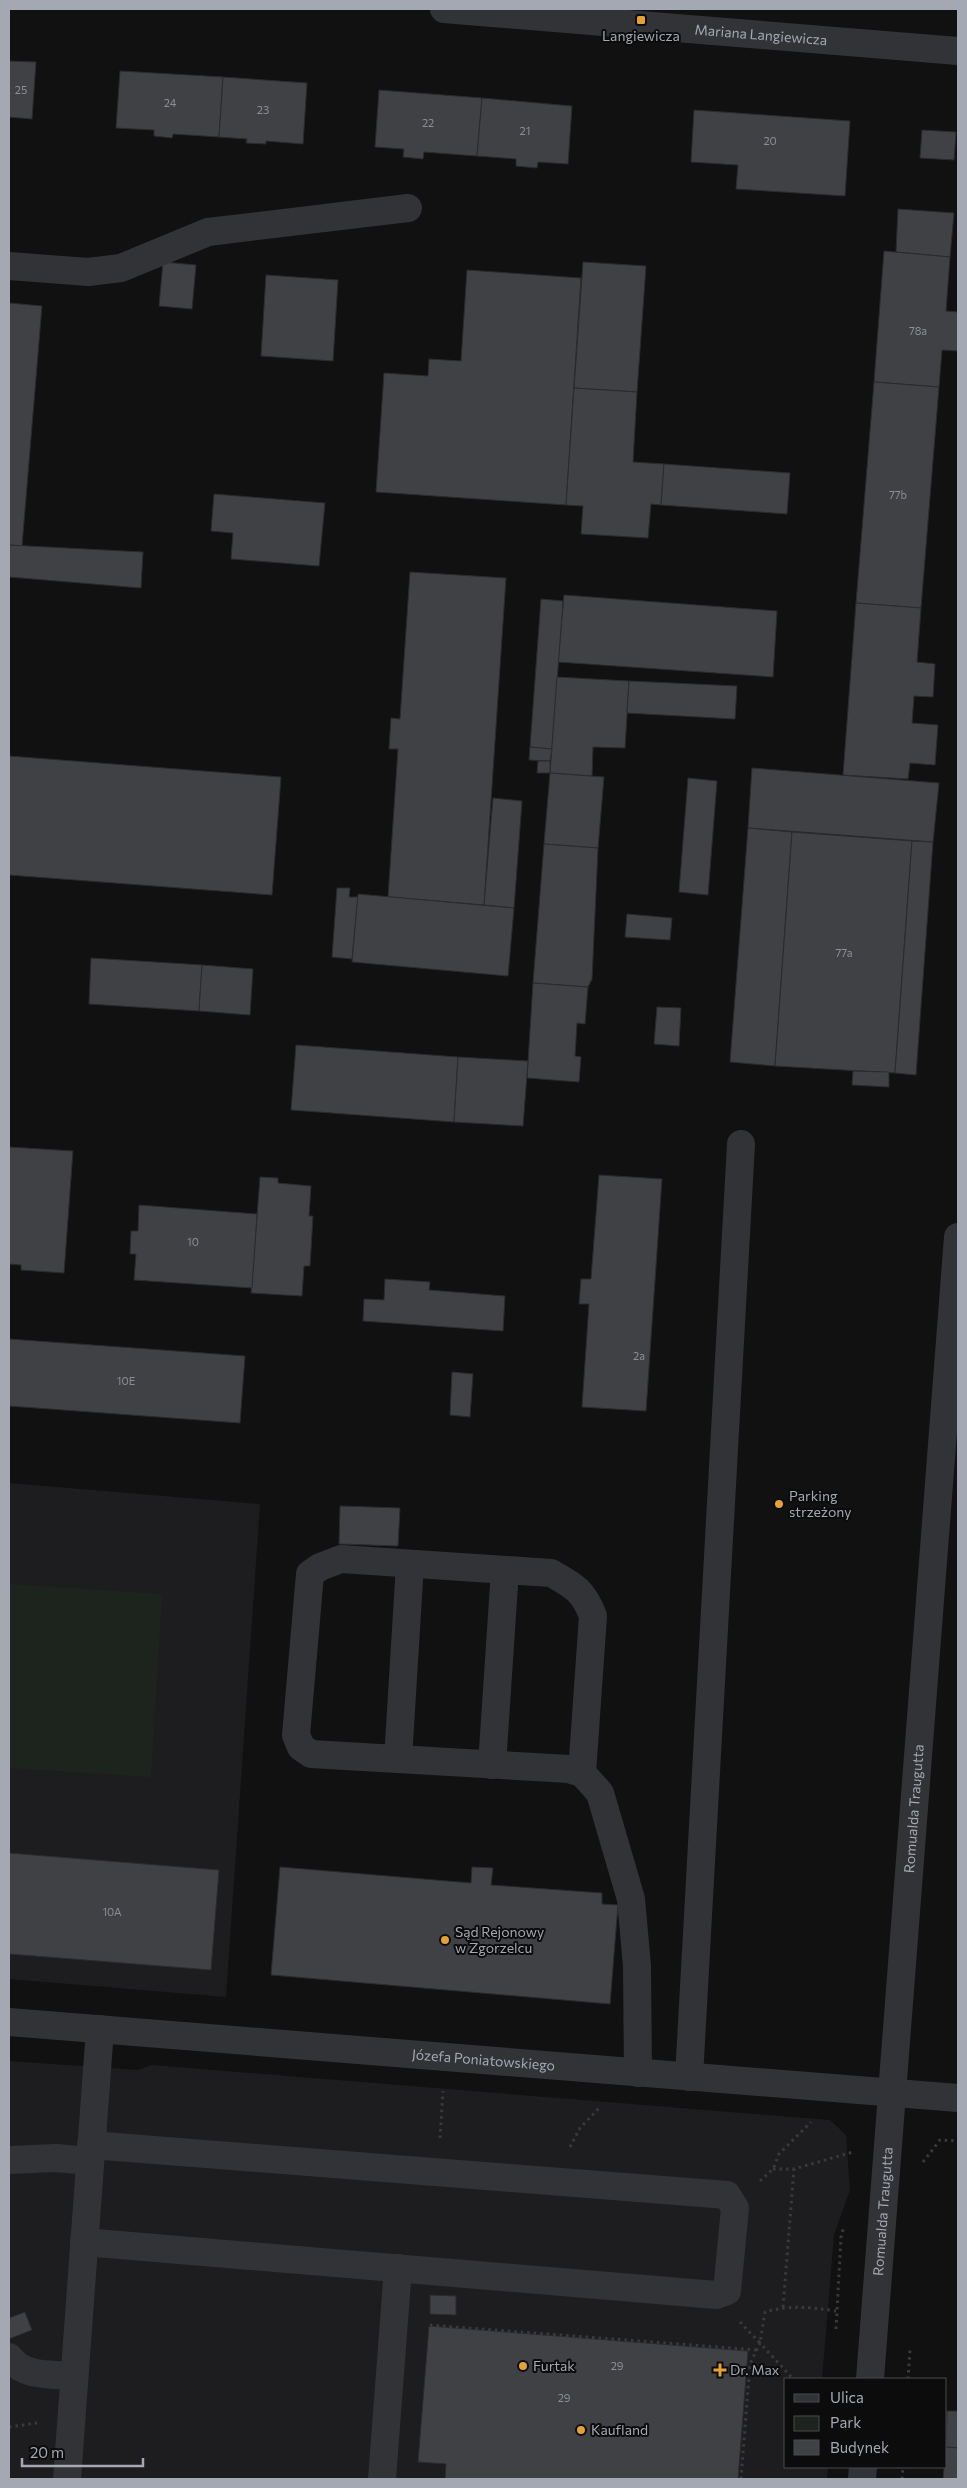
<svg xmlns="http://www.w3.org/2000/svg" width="967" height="2488" font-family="Commissioner,sans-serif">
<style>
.built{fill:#1d1d1f}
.green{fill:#1d241e}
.building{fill:#404145;stroke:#2b2b2e}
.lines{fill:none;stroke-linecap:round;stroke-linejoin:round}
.path{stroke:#383a3e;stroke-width:3;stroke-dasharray:2.5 4;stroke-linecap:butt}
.minor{stroke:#323337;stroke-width:28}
.poi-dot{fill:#e6a134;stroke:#0c0c0d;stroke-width:2}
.labels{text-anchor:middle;stroke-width:4;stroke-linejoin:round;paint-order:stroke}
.number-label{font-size:11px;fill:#8a8e97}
.street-label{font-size:14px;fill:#a3a8b2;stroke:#0c0c0d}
.poi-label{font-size:14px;fill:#a3a8b2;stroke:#0c0c0d;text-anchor:start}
</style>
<rect width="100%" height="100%" fill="#111112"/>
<g class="built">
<polygon points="9,1483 260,1504 226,1997 9,1979"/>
<polygon points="9,2061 138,2070 152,2065 830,2120 846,2135 850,2190 834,2235 822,2379 786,2379 786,2467 828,2467 827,2479 9,2479"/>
</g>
<polygon class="green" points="9,1584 162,1594 151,1777 9,1768"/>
<g class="building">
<polygon points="9,61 36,62 32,119 9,117"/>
<polygon points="120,71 223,77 219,137 173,134 172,138 154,136 154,130 116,128"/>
<polygon points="223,77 307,83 303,144 266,141 266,144 246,143 247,139 219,137"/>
<polygon points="379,90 482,98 477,156 424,152 423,159 403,157 404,149 375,147"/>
<polygon points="482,98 572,106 568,164 538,162 537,168 516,166 516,159 477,156"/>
<polygon points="694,110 850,121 845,196 736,189 738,165 691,162"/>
<polygon points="922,130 956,132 954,160 920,158"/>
<polygon points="898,209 954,213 950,257 896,252"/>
<polygon points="884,251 950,257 946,311 958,312 958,351 942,350 939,387 874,382"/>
<polygon points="163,262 196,265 192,309 159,306"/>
<polygon points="583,262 646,266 637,392 574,388"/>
<polygon points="467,270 581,278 566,505 376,492 384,373 428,376 429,359 461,361"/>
<polygon points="266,275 338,280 333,361 261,356"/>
<polygon points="9,303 42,306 22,546 9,545"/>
<polygon points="874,382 939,387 921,608 856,603"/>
<polygon points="574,388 637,392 633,462 664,464 661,505 651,504 648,538 581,534 583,506 566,505"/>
<polygon points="664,464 790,473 787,514 661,505"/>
<polygon points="214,494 325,503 319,566 231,559 233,533 211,531"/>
<polygon points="9,545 143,552 141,588 9,577"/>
<polygon points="410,572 506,578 484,905 388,897 398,749 389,749 391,718 400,719"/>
<polygon points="564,595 777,611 773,677 558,662"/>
<polygon points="541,599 563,601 552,749 530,747"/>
<polygon points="856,603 921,608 917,662 935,664 933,697 914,696 912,723 938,725 935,765 910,763 908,779 843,775"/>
<polygon points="557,677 629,681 625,748 593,747 592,776 550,773"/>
<polygon points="629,681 737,686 735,719 627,713"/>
<polygon points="530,747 552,749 550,761 529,760"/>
<polygon points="9,756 281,777 272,895 9,875"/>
<polygon points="538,761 550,761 550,773 537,773"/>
<polygon points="752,768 939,783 933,842 748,828"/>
<polygon points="550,773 604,777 598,848 544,844"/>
<polygon points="688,778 717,781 708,895 679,892"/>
<polygon points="493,798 522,801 514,908 484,905"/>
<polygon points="748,828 792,832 775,1066 730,1062"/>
<polygon points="792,832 912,841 895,1073 775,1066"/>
<polygon points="912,841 933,842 916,1075 895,1073"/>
<polygon points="544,844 598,848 592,979 588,987 533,983"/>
<polygon points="337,888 350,888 349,897 358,897 352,959 332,957"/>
<polygon points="358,894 514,908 508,976 352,962"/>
<polygon points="627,914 672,918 670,940 625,937"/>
<polygon points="91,958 202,965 199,1011 89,1004"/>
<polygon points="202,965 253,969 250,1015 199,1011"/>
<polygon points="533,983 588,987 585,1024 577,1023 575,1056 581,1057 579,1082 527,1078"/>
<polygon points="657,1007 681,1008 679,1046 654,1044"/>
<polygon points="296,1045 458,1057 454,1122 291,1110"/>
<polygon points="458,1057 528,1061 523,1126 454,1122"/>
<polygon points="853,1071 889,1072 889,1087 852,1085"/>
<polygon points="9,1147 73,1151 64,1273 21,1270 21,1265 9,1264"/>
<polygon points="599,1175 662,1179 646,1411 582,1407 589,1304 579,1304 581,1279 591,1279"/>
<polygon points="260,1177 278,1178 278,1183 311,1186 309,1216 313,1216 310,1266 304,1266 302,1296 251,1293"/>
<polygon points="139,1205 257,1214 252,1288 134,1280 136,1254 130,1254 131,1231 138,1231"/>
<polygon points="385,1279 430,1282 429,1290 505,1296 503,1331 363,1321 364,1299 384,1300"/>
<polygon points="9,1339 245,1356 240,1423 9,1406"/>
<polygon points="452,1372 473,1374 470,1417 450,1415"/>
<polygon points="340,1506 400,1508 398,1546 339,1544"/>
<polygon points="9,1853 219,1870 211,1970 9,1954"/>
<polygon points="280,1867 471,1883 472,1867 493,1868 491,1885 602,1893 602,1904 618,1905 610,2004 271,1975"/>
<polygon points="430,2295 456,2296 456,2315 430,2314"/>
<polygon points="25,2312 32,2330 9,2339 9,2318"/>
<polygon points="429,2326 748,2351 738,2479 445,2479 446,2464 418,2462"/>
<polygon points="947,2411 958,2411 958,2448 946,2447"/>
<polygon points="946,2447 958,2448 958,2479 943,2479"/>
</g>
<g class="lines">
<g class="path">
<polyline points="440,2138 443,2091"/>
<polyline points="570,2147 580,2128 601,2106"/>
<polyline points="923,2162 940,2140 958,2141"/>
<polyline points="773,2169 794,2169 853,2152"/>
<polyline points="760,2181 773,2169 779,2154 811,2122"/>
<polyline points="783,2307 794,2169"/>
<path d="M740,2322L760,2343L765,2312C790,2305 810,2307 836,2311"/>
<polyline points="430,2325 757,2350"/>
<polyline points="836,2329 841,2237 844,2226"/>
<polyline points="908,2379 910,2350"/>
<polyline points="9,2427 37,2423"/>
<polyline points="741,2479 750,2364 760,2343 793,2379"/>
<polyline points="902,2479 903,2467"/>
</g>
<g class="minor">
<path id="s1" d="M444,9L958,51"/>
<polyline points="9,266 88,272 121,268 208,232 408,208"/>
<polyline points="398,1759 410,1564"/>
<polyline points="492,1765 505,1570"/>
<path d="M582,1773L593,1616C583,1590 574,1586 551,1573L341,1559L320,1567L310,1574L296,1735L301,1747L311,1754L569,1769L582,1773L600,1793L631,1899L637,1966L638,2073"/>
<path id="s2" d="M9,2022L958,2098"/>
<polyline points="689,2077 741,1144"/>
<polyline points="9,2160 56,2158 90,2161"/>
<polyline points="84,2242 716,2295 727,2291 735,2208 727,2195 91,2145"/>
<path d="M9,2357C23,2377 51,2374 73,2376"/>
<path id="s3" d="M870,2379L958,1237"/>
<polyline points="67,2479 100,2029"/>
<polyline points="382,2479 398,2268"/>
<polyline points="862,2479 863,2467"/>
</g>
</g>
<g class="poi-dot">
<rect x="636" y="15" width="10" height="10" rx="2.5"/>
<circle cx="779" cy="1504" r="5"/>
<circle cx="445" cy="1940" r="5"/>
<circle cx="523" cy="2366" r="5"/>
<path d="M717.5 2362.5h5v5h5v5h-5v5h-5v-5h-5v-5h5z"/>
<circle cx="581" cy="2430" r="5"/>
</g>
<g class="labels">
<g class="number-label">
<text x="21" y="94">25</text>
<text x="170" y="107">24</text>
<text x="263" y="114">23</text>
<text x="428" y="127">22</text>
<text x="525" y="135">21</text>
<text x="770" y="145">20</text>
<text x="918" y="335">78a</text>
<text x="898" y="499">77b</text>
<text x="844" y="957">77a</text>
<text x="193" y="1246">10</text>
<text x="639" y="1360">2a</text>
<text x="126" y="1385">10E</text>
<text x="112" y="1916">10A</text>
<text x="617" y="2370">29</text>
<text x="564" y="2402">29</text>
</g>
<g class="street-label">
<text dy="5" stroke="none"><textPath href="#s1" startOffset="318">Mariana Langiewicza</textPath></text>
<text dy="5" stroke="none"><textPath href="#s3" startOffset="572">Romualda Traugutta</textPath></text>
<text dy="5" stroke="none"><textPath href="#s2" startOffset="476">Józefa Poniatowskiego</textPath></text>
<text dy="5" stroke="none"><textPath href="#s3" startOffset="168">Romualda Traugutta</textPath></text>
</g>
<g class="poi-label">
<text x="641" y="41" text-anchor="middle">Langiewicza</text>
<text x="789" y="1501">Parking<tspan x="789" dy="16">strzeżony</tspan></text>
<text x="455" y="1937">Sąd Rejonowy<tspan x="455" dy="16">w Zgorzelcu</tspan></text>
<text x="533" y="2371">Furtak</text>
<text x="730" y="2375">Dr. Max</text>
<text x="591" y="2435">Kaufland</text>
</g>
</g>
<rect width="967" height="2488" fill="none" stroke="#a3a8b2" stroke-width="20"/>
<rect x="784" y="2378" width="162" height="90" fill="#0c0c0d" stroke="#484a4f"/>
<rect x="794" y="2394" width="25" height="8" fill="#323337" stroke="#484a4f"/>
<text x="830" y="2403" font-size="15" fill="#a3a8b2">Ulica</text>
<rect x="794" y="2416" width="25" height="15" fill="#1d241e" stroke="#484a4f"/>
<text x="830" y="2428" font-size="15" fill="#a3a8b2">Park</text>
<rect x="794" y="2440" width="25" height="15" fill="#404145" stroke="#484a4f"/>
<text x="830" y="2453" font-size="15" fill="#a3a8b2">Budynek</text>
<path d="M22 2458v8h121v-8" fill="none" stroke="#a3a8b2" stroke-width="2.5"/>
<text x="30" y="2458" font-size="15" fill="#a3a8b2" stroke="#0c0c0d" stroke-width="4" paint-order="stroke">20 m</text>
</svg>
